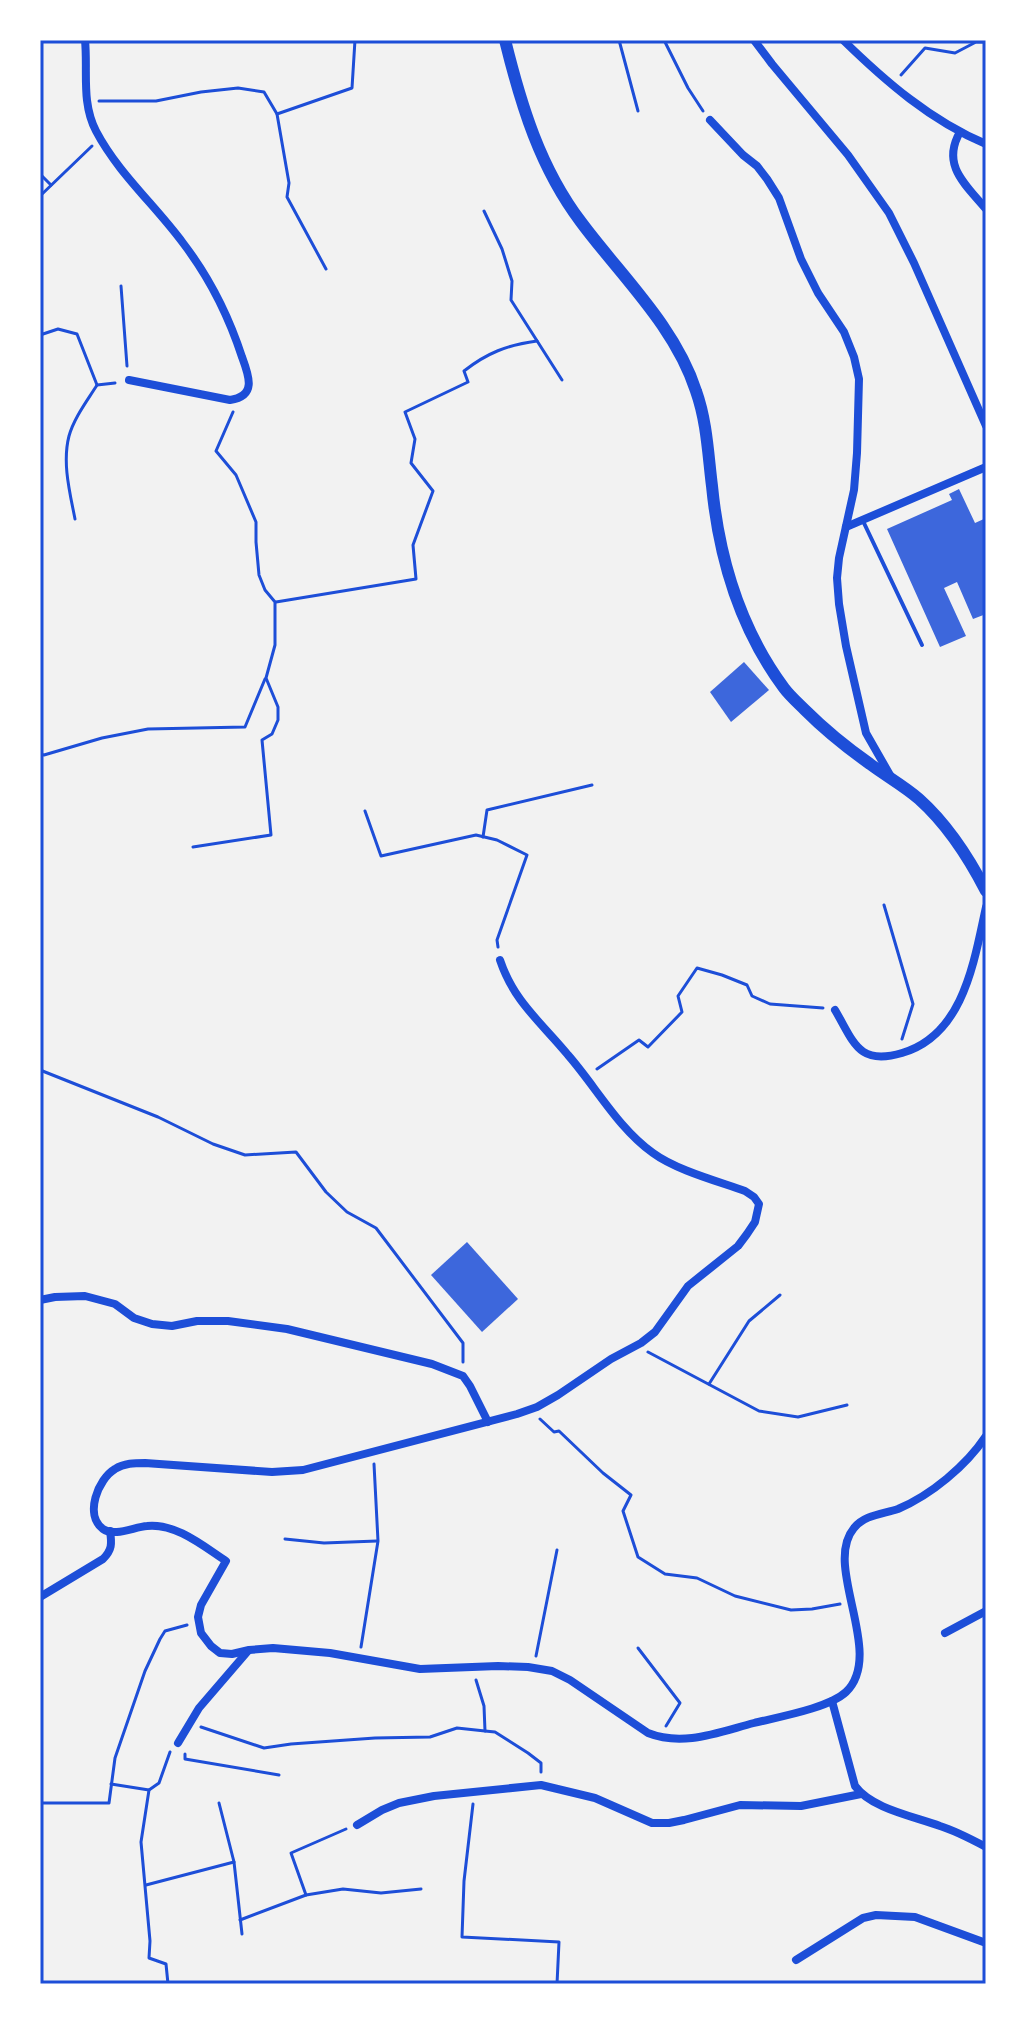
<svg xmlns="http://www.w3.org/2000/svg" width="1026" height="2024" font-family="'Exo 2',sans-serif">
<style>
.building{fill:#3d67dc}
.lines{fill:none;stroke-linecap:round;stroke-linejoin:round}
.path{stroke:#1d4ed8;stroke-width:3}
.service{stroke:#1d4ed8;stroke-width:4}
.minor{stroke:#1d4ed8;stroke-width:8}
.secondary{stroke:#1d4ed8;stroke-width:12}
.neatline{fill:none;stroke:#1d4ed8;stroke-width:3}
</style>
<rect width="100%" height="100%" fill="#f2f2f2"/>
<g class="building">
<polygon points="959,489 975,523 986,518 986,614 973,619 957,582 944,588 966,636 940,647 887,529 952,500 949,494"/>
<polygon points="744,662 769,690 731,722 710,692"/>
<polygon points="467,1242 518,1299 482,1332 431,1275"/>
</g>
<g class="lines">
<g class="path">
<polyline points="619,40 638,111"/>
<polyline points="664,40 688,88 703,111"/>
<polyline points="901,75 925,48 955,53 976,42 986,42"/>
<polyline points="99,101 156,101 201,92 238,88 264,92 277,114 289,183 287,197 326,269"/>
<polyline points="277,114 352,88 355,40"/>
<polyline points="40,174 51,185"/>
<polyline points="40,196 92,146"/>
<polyline points="484,211 502,249 512,281 511,300 562,380"/>
<polyline points="121,286 127,366"/>
<polyline points="40,335 58,329 77,334 97,385 115,383"/>
<path d="M75,519C70,493 62,463 69,436C74,418 87,401 97,385"/>
<path d="M276,602L416,579L413,545L433,491L411,463L415,439L405,412L468,382L464,371C487,353 507,345 537,341"/>
<polyline points="40,754 44,755 102,738 148,729 245,727 265,679"/>
<polyline points="365,811 381,856 476,835 497,840 527,855 497,940 498,947"/>
<polyline points="483,837 487,810 592,785"/>
<polyline points="193,847 271,835 262,740 272,734 278,720 278,707 266,678 275,645 275,602 265,590 259,575 256,542 256,522 236,475 216,451 233,412"/>
<polyline points="884,905 913,1004 902,1039"/>
<polyline points="597,1069 639,1040 648,1047 682,1012 678,996 697,968 722,975 747,985 752,996 770,1004 823,1008"/>
<polyline points="40,1070 158,1117 213,1144 245,1155 296,1152 326,1192 347,1212 376,1228 463,1343 463,1362"/>
<polyline points="648,1352 759,1411 798,1417 847,1405"/>
<polyline points="709,1384 749,1321 780,1295"/>
<polyline points="540,1419 554,1432 559,1431 603,1473 631,1495 623,1511 638,1557 665,1574 697,1578 735,1596 791,1610 812,1609 840,1604"/>
<polyline points="285,1539 324,1543 377,1541"/>
<polyline points="361,1647 378,1541 374,1464"/>
<polyline points="638,1648 680,1703 666,1726"/>
<polyline points="536,1656 557,1550"/>
<polyline points="476,1680 484,1706 485,1731"/>
<polyline points="40,1717 40,1737"/>
<polyline points="201,1727 264,1748 291,1744 375,1738 430,1737 457,1728 485,1731 495,1732 528,1753 541,1763 541,1772"/>
<polyline points="185,1754 185,1759 279,1775"/>
<polyline points="111,1784 149,1790"/>
<polyline points="40,1803 109,1803 115,1758 145,1671 160,1639 165,1631 187,1625"/>
<polyline points="219,1803 234,1862 242,1934"/>
<polyline points="473,1804 464,1881 462,1937 559,1942 557,1984"/>
<polyline points="146,1885 234,1862"/>
<polyline points="306,1895 291,1853 346,1829"/>
<polyline points="240,1920 306,1895 343,1889 381,1893 421,1889"/>
<polyline points="168,1984 166,1964 149,1958 150,1941 141,1842 149,1790 159,1783 170,1752"/>
</g>
<polyline class="service" points="863,521 922,645"/>
<g class="minor">
<path d="M85,40C88,71 81,102 96,131C118,173 155,205 183,243C209,277 229,317 242,357C249,376 257,396 230,400L129,380"/>
<polyline points="754,40 772,64 848,155 889,213 914,263 986,426"/>
<path d="M843,40C885,81 931,121 986,144"/>
<polyline points="710,120 743,155 757,166 767,179 779,198 801,259 818,293 844,332 854,357 859,379 857,453 854,490 839,558 837,578 839,604 846,646 866,733 890,775"/>
<path d="M960,132C941,165 965,184 986,209"/>
<polyline points="846,527 986,467"/>
<path d="M500,960C514,1002 541,1022 568,1055C596,1087 618,1128 653,1153C676,1170 717,1181 745,1191L754,1197L759,1204L755,1222L747,1234L738,1246L688,1286L655,1332L641,1343L611,1359L558,1395L537,1407L517,1414L303,1470L272,1472L145,1463C135,1463 124,1463 115,1469C98,1479 84,1515 103,1529C114,1537 134,1527 147,1526C176,1523 203,1546 226,1561L201,1605L198,1617L201,1633L211,1646L220,1653L232,1654L249,1650L273,1648L330,1653L420,1669L498,1666L528,1667L552,1671L570,1680L648,1733C683,1747 719,1732 754,1723C778,1717 829,1708 846,1692C886,1653 822,1566 854,1528C864,1515 883,1514 898,1509C931,1495 966,1466 986,1436"/>
<path d="M835,1010C854,1042 858,1066 902,1053C964,1035 974,961 986,907"/>
<polyline points="40,1300 55,1297 85,1296 115,1304 134,1318 152,1324 172,1326 197,1321 228,1321 287,1329 432,1364 463,1376 470,1386 488,1422"/>
<path d="M40,1597L103,1559C112,1550 112,1544 110,1531"/>
<polyline points="945,1633 986,1611"/>
<path d="M832,1701L855,1786C872,1809 913,1816 940,1826C956,1831 971,1839 986,1847"/>
<polyline points="178,1743 199,1708 248,1651"/>
<polyline points="357,1825 382,1810 399,1803 434,1796 541,1785 595,1798 652,1823 669,1823 684,1820 740,1805 801,1806 861,1794"/>
<polyline points="796,1960 863,1918 876,1915 915,1917 986,1943"/>
</g>
<path class="secondary" d="M505,40C521,105 540,168 581,222C621,276 675,326 696,391C707,422 708,454 712,486C719,558 741,630 784,688C790,696 798,703 805,710C825,730 846,747 870,764C886,776 904,786 919,799C947,824 969,858 986,891"/>
</g>
<rect width="1026" height="2024" fill="none" stroke="#ffffff" stroke-width="84"/>
<rect x="42" y="42" width="942" height="1940" class="neatline"/>
</svg>
